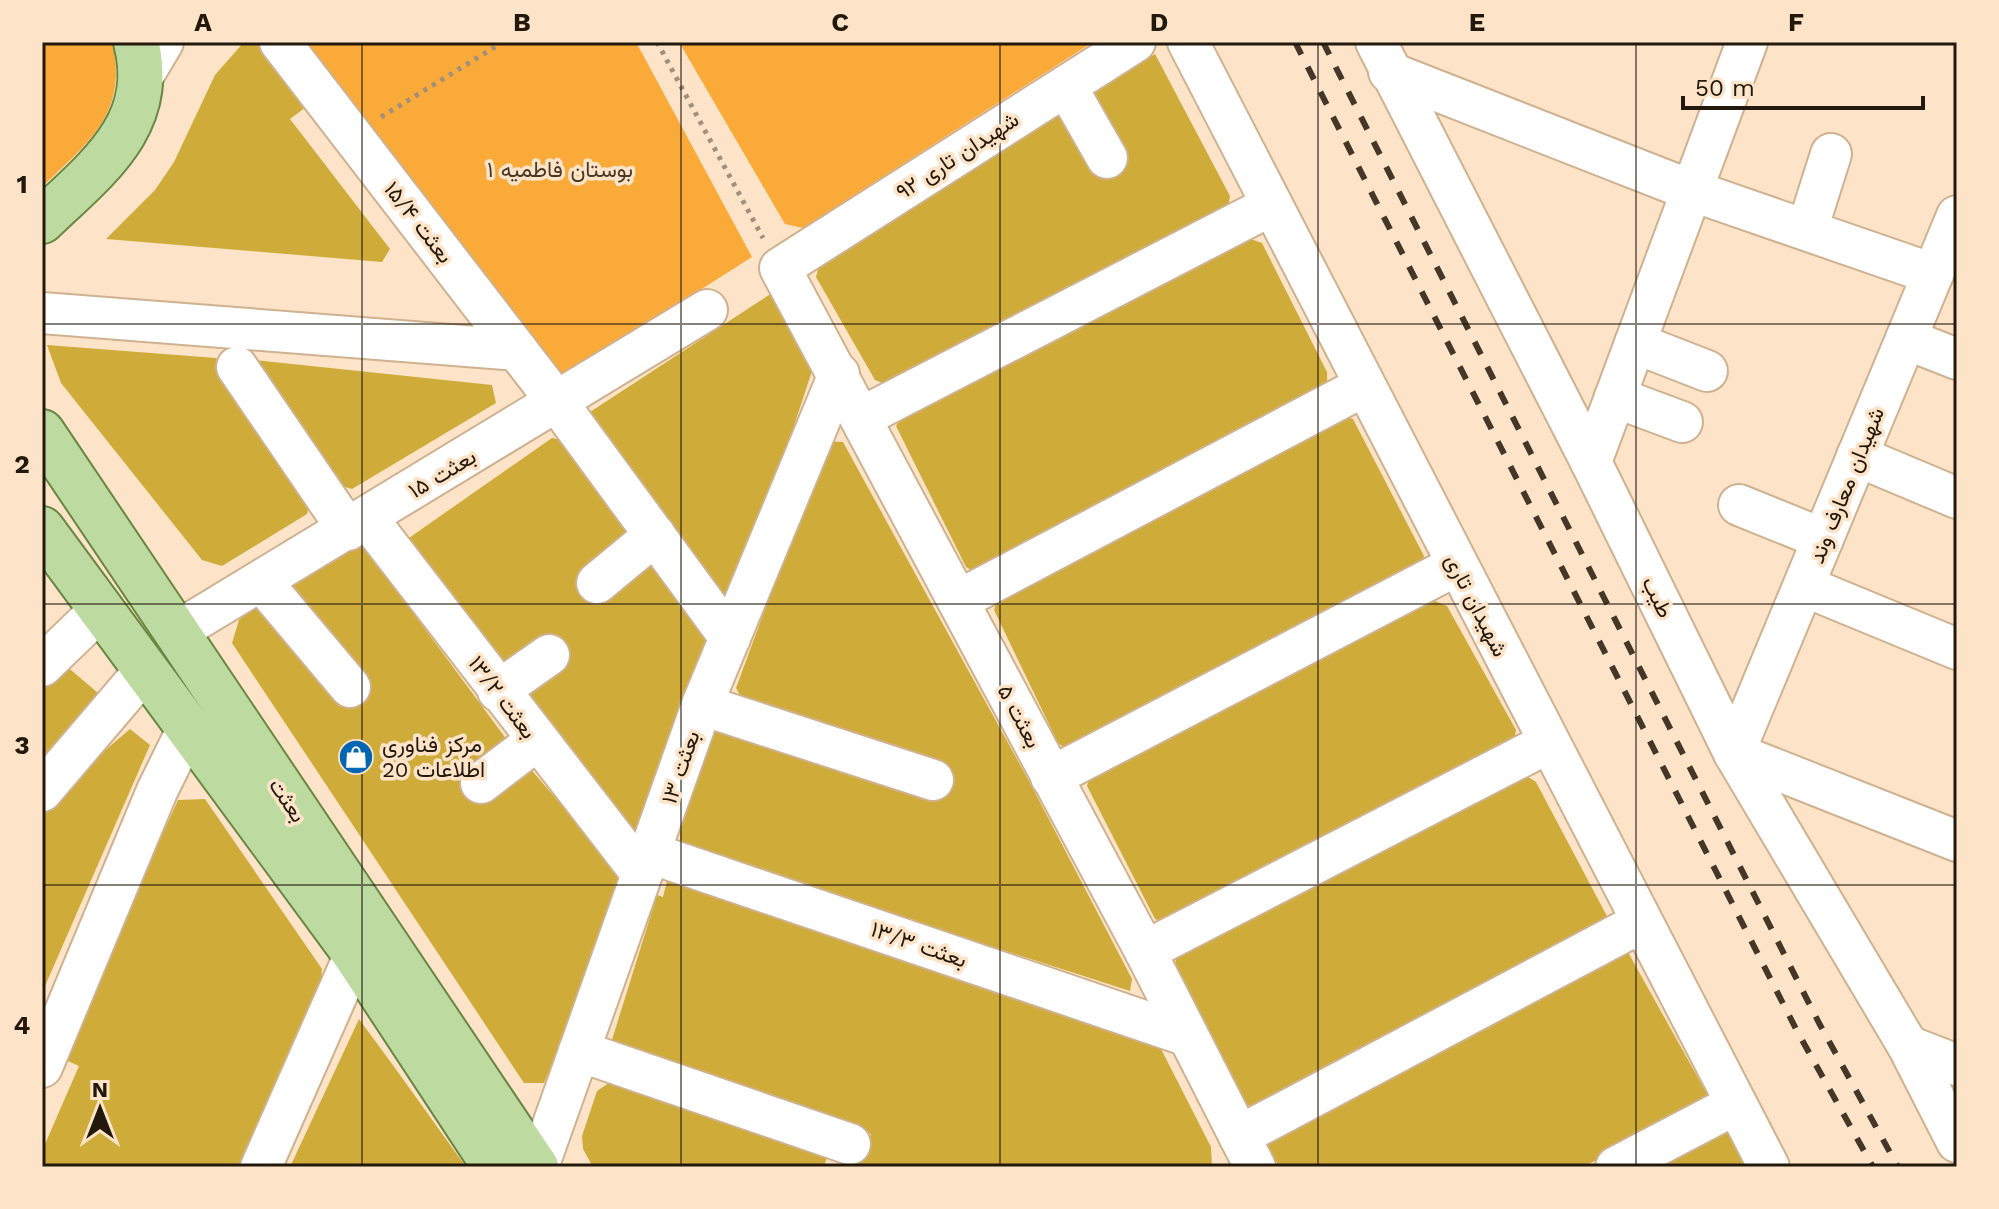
<svg xmlns="http://www.w3.org/2000/svg" width="1999" height="1209" font-family="'Work Sans',Vazirmatn,sans-serif">
<style>
.green{fill:#faaa39}
.building{fill:#cfab3a}
.lines{fill:none;stroke-linecap:round;stroke-linejoin:round}
.minor-casing{stroke:#cfb190;stroke-width:44}
.major-casing{stroke:#6a8643;stroke-width:48}
.path{stroke:#a28f7a;stroke-width:5;stroke-dasharray:4 6;stroke-linecap:butt}
.minor{stroke:#fff;stroke-width:40}
.major{stroke:#bddaa0;stroke-width:44}
.rail{stroke:#443728;stroke-width:6;stroke-dasharray:14 14;stroke-linecap:butt}
.grid{fill:none;stroke:#23180c;stroke-width:2;stroke-opacity:0.55}
.labels{text-anchor:middle;stroke-width:7;stroke-linejoin:round;paint-order:stroke}
.street-label{font-size:22px;fill:#23180c;stroke:#fde4c8}
.park-label{font-size:22px;fill:#483824;stroke:#fde4c8}
.poi-label{font-size:22px;fill:#23180c;stroke:#fde4c8;text-anchor:start}
.neatline{fill:none;stroke:#23180c;stroke-width:3}
.grid-label{font-size:26px;text-anchor:middle;font-weight:bold;fill:#23180c}
</style>
<rect width="100%" height="100%" fill="#fde4c8"/>
<g class="green">
<path d="M42,42H112C129,113 88,143 42,187Z"/>
<polygon points="306,42 636,42 752,257 571,372 553,373"/>
<polygon points="679,42 1093,42 803,228 785,224"/>
</g>
<g class="building">
<polygon points="244,42 271,42 314,101 290,119 390,249 382,262 106,239 155,190 174,162 215,75"/>
<polygon points="1155,54 1230,196 1228,208 888,385 875,380 816,277 821,259"/>
<polygon points="1248,238 1262,243 1327,372 1327,382 978,574 966,567 896,426 904,412"/>
<polygon points="772,293 812,371 731,617 590,412"/>
<polygon points="47,345 216,358 310,500 307,514 222,566 202,560 61,383"/>
<polygon points="253,360 492,385 496,403 352,489 338,485"/>
<polygon points="1343,416 1353,419 1424,556 1420,569 1069,751 1058,743 994,610 998,597"/>
<polygon points="552,438 571,442 643,555 713,650 642,831 627,832 406,540"/>
<polygon points="827,441 843,442 1029,781 1132,979 1130,991 680,846 680,822 712,728 744,703 736,688"/>
<polygon points="352,539 368,552 516,752 619,872 622,897 544,1083 524,1083 232,643 239,620 265,596"/>
<polygon points="1435,601 1447,606 1516,730 1513,747 1167,924 1155,919 1087,786 1091,771"/>
<polygon points="64,664 105,699 42,773 42,689"/>
<polygon points="130,729 150,745 42,993 42,812 61,788"/>
<polygon points="1525,775 1536,782 1609,920 1261,1107 1246,1105 1175,963 1178,954"/>
<polygon points="205,799 322,969 320,995 240,1167 42,1167 42,1151 79,1066 61,1058 178,800"/>
<polygon points="667,881 1159,1045 1211,1147 1212,1167 857,1167 871,1134 611,1043 657,895 663,897"/>
<polygon points="1620,952 1629,954 1711,1101 1583,1167 1279,1167 1267,1145 1274,1132"/>
<polygon points="359,1019 395,1068 466,1167 290,1167"/>
<polygon points="609,1083 827,1157 824,1167 593,1167 583,1149 582,1136 597,1091"/>
<polygon points="1724,1126 1745,1167 1645,1167"/>
</g>
<g class="lines">
<g class="minor-casing">
<g id="minor">
<polyline points="280,42 557,402 730,638"/>
<polyline points="1135,42 780,268 1145,951 1255,1167"/>
<polyline points="1188,42 1769,1167"/>
<polyline points="1376,42 1591,462 1734,753 1908,1046 1957,1142"/>
<polyline points="1389,72 1690,190 1933,274"/>
<polyline points="141,79 163,42"/>
<polyline points="1066,86 1107,158"/>
<polyline points="1957,216 1734,753 1957,841"/>
<polyline points="1807,230 1831,154"/>
<polyline points="42,313 517,350"/>
<polyline points="1906,339 1957,359"/>
<polyline points="1635,343 1707,371"/>
<polyline points="237,367 348,530"/>
<polyline points="1615,397 1682,422"/>
<polyline points="862,417 1272,205"/>
<polyline points="1857,456 1957,498"/>
<polyline points="1591,462 1747,42"/>
<polyline points="1739,505 1823,539"/>
<polyline points="367,518 641,873"/>
<polyline points="261,581 350,687"/>
<polyline points="597,583 655,535"/>
<polyline points="1804,586 1957,649"/>
<polyline points="959,600 1364,386"/>
<polyline points="176,632 707,310"/>
<polyline points="42,666 102,608"/>
<polyline points="498,691 549,655"/>
<polyline points="702,705 933,780"/>
<polyline points="1051,777 1457,565"/>
<polyline points="481,783 536,741"/>
<polyline points="42,791 146,669"/>
<polyline points="650,853 1188,1036"/>
<polyline points="1145,951 1548,743"/>
<polyline points="1908,1046 1957,1065"/>
<polyline points="579,1051 850,1144"/>
<polyline points="42,1067 157,791 189,726"/>
<polyline points="1239,1136 1640,923"/>
<polyline points="261,1167 355,954"/>
<polyline points="538,1167 702,705 839,374"/>
<polyline points="1616,1167 1736,1104"/>
</g>
</g>
<g class="major-casing">
<g id="major">
<path d="M42,221C95,170 158,125 136,42"/>
<polyline points="42,432 536,1167"/>
<polyline points="42,529 355,954 495,1167"/>
</g>
</g>
<g class="path">
<polyline points="657,42 763,238"/>
<polyline points="381,117 503,42"/>
</g>
<use href="#minor" class="minor"/>
<use href="#major" class="major"/>
<g class="rail">
<polyline points="1295,42 1797,1031 1873,1167"/>
<polyline points="1323,42 1819,1023 1898,1167"/>
</g>
</g>
<path class="grid" d="M362,42V1167M681,42V1167M1000,42V1167M1318,42V1167M1636,42V1167M42,324H1957M42,604H1957M42,885H1957"/>
<defs>
<g id="shop-disc" transform="scale(1.8)"><circle r="9.5" fill="#0366b2" stroke="#fde4c8"/><path d="M-5-2.5h2.3a2.7 3.5 0 0 1 5.4 0H5L5.5 6h-11ZM-1.5-2.5h3a1.5 2.3 0 0 0-3 0Z" fill="#fff"/></g>
</defs>
<g fill-rule="evenodd">
<use href="#shop-disc" x="356" y="757"/>
</g>
<g class="labels">
<g class="street-label">
<text transform="translate(957 155) rotate(-33)" y="8">شهیدان تاری ۹۲</text>
<text transform="translate(419 222) rotate(52)" y="8">بعثت ۱۵/۴</text>
<text transform="translate(442 473) rotate(-31)" y="8">بعثت ۱۵</text>
<text transform="translate(1846 485) rotate(-68)" y="8">شهیدان معارف وند</text>
<text transform="translate(1658 597) rotate(64)" y="8">طیب</text>
<text transform="translate(1477 605) rotate(63)" y="8">شهیدان تاری</text>
<text transform="translate(503 697) rotate(53)" y="8">بعثت ۱۳/۲</text>
<text transform="translate(1020 716) rotate(62)" y="8">بعثت ۵</text>
<text transform="translate(680 767) rotate(-71)" y="8">بعثت ۱۳</text>
<text transform="translate(288 800) rotate(56)" y="8">بعثت</text>
<text transform="translate(919 944) rotate(19)" y="8">بعثت ۱۳/۳</text>
</g>
<g class="park-label">
<text x="560" y="177">بوستان فاطمیه ۱</text>
</g>
<g class="poi-label">
<text x="382" y="752">مرکز فناوری<tspan x="382" dy="25">اطلاعات 20</tspan></text>
</g>
</g>
<rect width="1999" height="1209" fill="none" stroke="#fde4c8" stroke-width="88"/>
<g transform="translate(100 1109)" stroke="#fde4c8" stroke-width="6" paint-order="stroke">
<path d="M0-6L14 30L0 20L-14 30Z" fill="#23180c"/>
<text y="-12" font-size="22" font-weight="bold" text-anchor="middle" fill="#23180c">N</text>
</g>
<path d="M1683 96v12h240v-12" fill="none" stroke="#23180c" stroke-width="4"/>
<text x="1695" y="96" font-size="24" fill="#23180c" stroke="#fde4c8" stroke-width="6" paint-order="stroke">50 m</text>
<rect x="44" y="44" width="1911" height="1121" class="neatline"/>
<g class="grid-label">
<text x="203" y="31">A</text>
<text x="522" y="31">B</text>
<text x="840" y="31">C</text>
<text x="1159" y="31">D</text>
<text x="1477" y="31">E</text>
<text x="1796" y="31">F</text>
<text x="22" y="193">1</text>
<text x="22" y="473">2</text>
<text x="22" y="754">3</text>
<text x="22" y="1034">4</text>
</g>
</svg>
